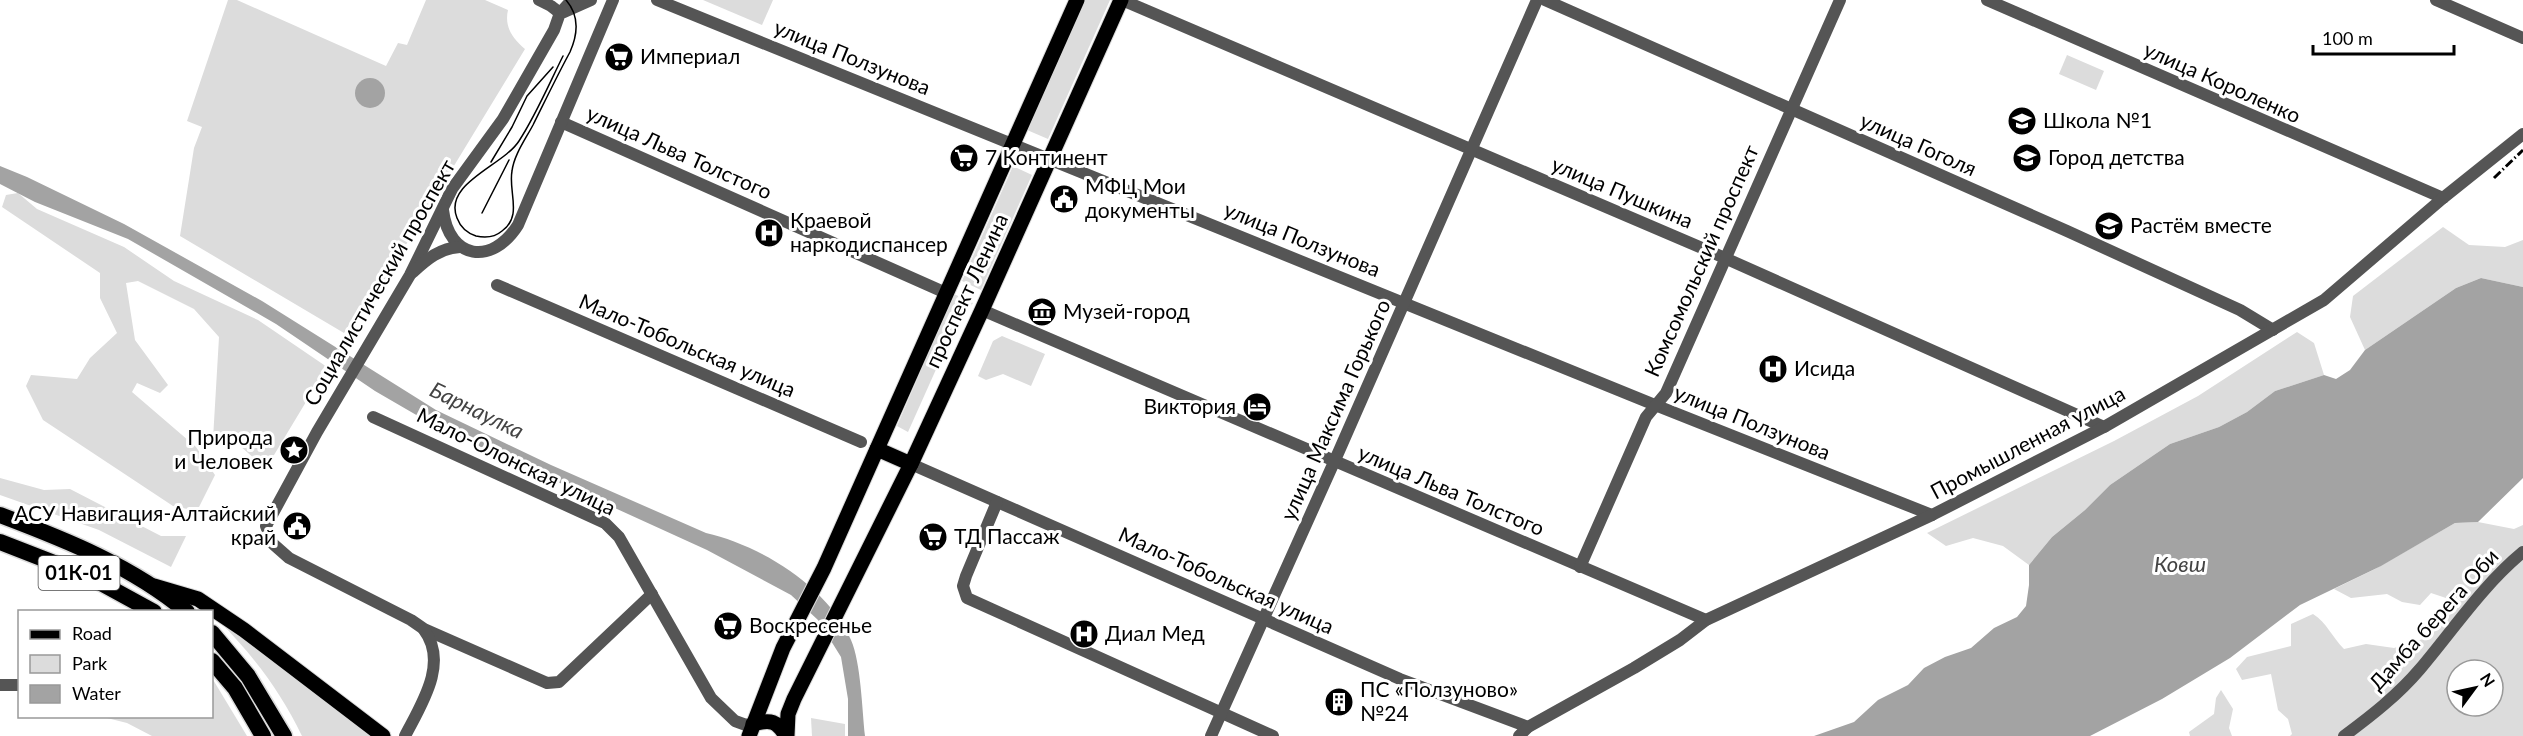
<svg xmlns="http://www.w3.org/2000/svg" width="2523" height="736" font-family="Lato,sans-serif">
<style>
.green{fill:#dcdcdc;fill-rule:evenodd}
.water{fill:#a3a3a3}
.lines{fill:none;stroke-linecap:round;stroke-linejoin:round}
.major-casing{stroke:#dbdbdb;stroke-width:17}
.highway-casing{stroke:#dbdbdb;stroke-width:19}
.minor{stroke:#555;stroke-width:12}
.major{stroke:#000;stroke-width:15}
.highway{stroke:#000;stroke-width:16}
.tram{stroke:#000;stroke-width:1.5}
.rail{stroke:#000;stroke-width:3;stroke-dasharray:9 3 1.5 3;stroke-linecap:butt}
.labels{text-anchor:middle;stroke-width:6;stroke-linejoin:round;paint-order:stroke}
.shield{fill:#fff;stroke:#4c4c4c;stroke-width:1.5}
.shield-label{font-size:20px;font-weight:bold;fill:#000}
.poi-label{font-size:21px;fill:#000;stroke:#fff;text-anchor:start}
.street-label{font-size:21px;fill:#000;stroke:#fff}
.water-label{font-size:22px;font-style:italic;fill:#444;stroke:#fff}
</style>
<rect width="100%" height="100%" fill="#fff"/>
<g class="green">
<path d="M228,0H237L386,66L398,43L407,45L426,0H485L508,10C504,27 513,39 525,49L376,294L370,291L344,333L180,236L194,148L202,127L187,121Z"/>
<polygon points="703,0 773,0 762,25"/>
<polygon points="1085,0 1110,0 1048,139 1027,130"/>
<polygon points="2067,55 2104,71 2096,90 2059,74"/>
<polygon points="1013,166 1032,175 981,290 962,281"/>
<polygon points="18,193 37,209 124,247 174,281 258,320 327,367 271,460 263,466 231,438 213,439 219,337 194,309 138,281 126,283 135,340 168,385 160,393 137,383 132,392 196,447 215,475 197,511 173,506 43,420 26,386 31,375 77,379 90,358 117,333 100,298 100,273 2,207 6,195"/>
<polygon points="2443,227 2469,245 2505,247 2523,240 2523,287 2481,278 2456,288 2365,350 2350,317 2353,296"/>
<polygon points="954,294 973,303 955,327 908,432 897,426"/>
<polygon points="2297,332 2314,343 2324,375 2275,391 2247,412 2219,427 2170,444 2110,485 2085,510 2052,537 2029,565 2003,546 1973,538 1946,546 1927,533 2114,441 2198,396"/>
<polygon points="1002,336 1045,354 1031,386 1003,374 986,380 978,376 993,341"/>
<polygon points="0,478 44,490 70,489 161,536 186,536 171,567 99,530 0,495"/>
<path d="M2478,522L2514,529L2523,525V736H2290L2292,734L2288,719L2278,710L2271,674L2242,680L2236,669L2247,657L2291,646V624L2313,614C2327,623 2332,637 2344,649L2366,644L2394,648L2426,638L2444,622L2446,598L2431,593L2420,605L2402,602L2387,594L2351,598L2334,589L2375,569L2455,523ZM2457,670H2493V706H2457Z"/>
<path d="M220,619L373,736H302C281,692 253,655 218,620Z"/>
<polygon points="212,678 247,736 152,736 127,723 103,717 212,716"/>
<polygon points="2221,690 2233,709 2229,728 2232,736 2190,736 2189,732 2214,714 2216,698"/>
<polygon points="811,718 845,724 845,736 812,736"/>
</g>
<g class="water">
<circle cx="370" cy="93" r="15"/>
<path d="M0,166L27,177L124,224L262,301L436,410L551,465L706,533C760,545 828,587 851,640C861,663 862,709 865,736H848V699L841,657L818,620L791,595L707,550L437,427L375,391L276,324L128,239L35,202L0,184Z"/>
<polygon points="2481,278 2523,287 2523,478 2478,522 2455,523 2381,566 2300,605 2230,658 2162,699 2090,736 1814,736 1854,722 1878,700 1908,685 1924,668 1945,657 1971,648 1994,628 2017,617 2026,606 2029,585 2029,565 2052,537 2085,510 2110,485 2170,444 2219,427 2247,412 2275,391 2324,375 2336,379 2350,370 2365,350 2456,288"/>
</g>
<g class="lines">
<g class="major-casing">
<g id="major">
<polyline points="877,449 911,464"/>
<polyline points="154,586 198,599 244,630 383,736"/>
<path d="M753,724C771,719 777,721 786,736"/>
<polyline points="749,736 783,648 824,568 1077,0"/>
<polyline points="787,736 788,714 794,699 911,464 982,310 1121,0"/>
</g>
</g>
<g class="highway-casing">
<g id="highway">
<path d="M0,515C66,540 132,566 187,612"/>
<polyline points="0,542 90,577 154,612"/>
<polyline points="212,633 248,676 284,736"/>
<polyline points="212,661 235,688 263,736"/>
</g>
</g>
<g class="minor">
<polyline points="539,0 551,6 560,13"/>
<polyline points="572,0 560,13 554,30 503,119 452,189 410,275 317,432 266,526 272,543 289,558 411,620 424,629 547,683 559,682 652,594"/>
<polyline points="657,0 1655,405 1932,515"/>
<polyline points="1122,0 1709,251 2104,427"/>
<polyline points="1545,0 2067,231 2240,310 2273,330"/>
<polyline points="1987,0 2443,198"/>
<polyline points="2436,0 2523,38"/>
<polyline points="564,12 591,0"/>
<polyline points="561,122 946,293"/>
<path d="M443,210C449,260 492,266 518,225L613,0"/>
<path d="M413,272C427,259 440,248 460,247"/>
<polyline points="497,285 861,442"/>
<polyline points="982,310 1706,620"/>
<polyline points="373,417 605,523 619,537 711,698 735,721 746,725 753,724"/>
<polyline points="911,464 1400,679 1528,727"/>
<polyline points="997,502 966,576 963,586 967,598 1273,736"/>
<polyline points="1580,567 1646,417 1666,393 1840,0"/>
<polyline points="0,685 20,685"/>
<path d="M405,736C421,705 449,663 424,630"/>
<polyline points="1211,736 1339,451 1537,0"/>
<polyline points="1519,736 1528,727 1634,668 1680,640 1706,620 1932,515 2104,427 2324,300 2443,198 2523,134"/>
<path d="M2344,736C2371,716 2398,695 2420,669C2453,630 2483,585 2523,552"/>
</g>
<use href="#major" class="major"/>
<use href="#highway" class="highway"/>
<g class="tram">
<path d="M563,56C549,84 536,115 519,141C503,166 443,183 457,218C460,226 467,233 476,236C485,238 495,237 502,231C523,216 508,192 512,171C514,155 525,140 533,125C545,101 557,76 570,52C578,34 580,16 566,0"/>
<polyline points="491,162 512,127 527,96 553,67"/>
<polyline points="482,213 509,160"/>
</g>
<polyline class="rail" points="2494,178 2523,150"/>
</g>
<defs>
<g id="supermarket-disc" transform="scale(1.5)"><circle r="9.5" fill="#000" stroke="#fff"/><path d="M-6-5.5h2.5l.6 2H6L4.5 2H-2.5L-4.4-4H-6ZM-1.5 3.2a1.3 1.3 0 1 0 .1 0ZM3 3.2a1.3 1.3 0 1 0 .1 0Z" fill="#fff"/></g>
<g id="school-disc" transform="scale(1.5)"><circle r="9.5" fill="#000" stroke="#fff"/><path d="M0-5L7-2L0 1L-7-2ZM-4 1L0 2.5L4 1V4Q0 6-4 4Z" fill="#fff"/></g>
<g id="civic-disc" transform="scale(1.5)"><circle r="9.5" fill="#000" stroke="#fff"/><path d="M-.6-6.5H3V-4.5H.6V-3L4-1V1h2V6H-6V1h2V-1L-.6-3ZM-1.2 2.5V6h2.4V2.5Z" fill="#fff"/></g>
<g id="hospital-disc" transform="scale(1.5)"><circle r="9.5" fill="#000" stroke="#fff"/><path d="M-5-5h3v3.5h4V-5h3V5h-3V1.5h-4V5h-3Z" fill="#fff"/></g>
<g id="museum-disc" transform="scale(1.5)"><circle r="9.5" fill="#000" stroke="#fff"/><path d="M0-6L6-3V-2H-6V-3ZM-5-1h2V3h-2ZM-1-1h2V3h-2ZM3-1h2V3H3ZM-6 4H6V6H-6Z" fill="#fff"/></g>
<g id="hotel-disc" transform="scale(1.5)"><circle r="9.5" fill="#000" stroke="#fff"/><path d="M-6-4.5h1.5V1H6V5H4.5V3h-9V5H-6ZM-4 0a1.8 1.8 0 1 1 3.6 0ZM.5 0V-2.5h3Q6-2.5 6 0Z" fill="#fff"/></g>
<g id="sight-disc" transform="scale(1.5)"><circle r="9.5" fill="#000" stroke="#fff"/><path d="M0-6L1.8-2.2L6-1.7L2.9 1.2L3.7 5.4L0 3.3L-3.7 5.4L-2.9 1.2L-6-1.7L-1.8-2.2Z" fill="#fff"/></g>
<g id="building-disc" transform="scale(1.5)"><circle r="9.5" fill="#000" stroke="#fff"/><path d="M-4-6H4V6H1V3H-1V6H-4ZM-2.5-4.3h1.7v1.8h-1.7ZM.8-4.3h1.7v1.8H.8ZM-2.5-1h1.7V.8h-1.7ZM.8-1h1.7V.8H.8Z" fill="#fff"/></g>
</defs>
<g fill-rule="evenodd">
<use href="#supermarket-disc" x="619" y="57"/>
<use href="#school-disc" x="2022" y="121"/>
<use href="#supermarket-disc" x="964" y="158"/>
<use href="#school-disc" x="2027" y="158"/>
<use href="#civic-disc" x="1064" y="199"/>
<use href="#school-disc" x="2109" y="226"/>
<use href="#hospital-disc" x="769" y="233"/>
<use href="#museum-disc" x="1042" y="312"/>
<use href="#hospital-disc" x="1773" y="369"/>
<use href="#hotel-disc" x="1257" y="407"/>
<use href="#sight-disc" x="294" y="450"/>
<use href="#civic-disc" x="297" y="526"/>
<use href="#supermarket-disc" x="933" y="537"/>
<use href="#supermarket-disc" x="728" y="626"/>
<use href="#hospital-disc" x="1084" y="634"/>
<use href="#building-disc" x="1339" y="702"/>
</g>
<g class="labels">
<rect class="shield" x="38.5" y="556" width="81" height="34" rx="4.5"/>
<g class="shield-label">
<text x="79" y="580">01К-01</text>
</g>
<g class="poi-label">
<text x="640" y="64">Империал</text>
<text x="2043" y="128">Школа №1</text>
<text x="985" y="165">7 Континент</text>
<text x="2048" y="165">Город детства</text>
<text x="1085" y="194">МФЦ Мои<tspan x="1085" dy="24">документы</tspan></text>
<text x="790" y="228">Краевой<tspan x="790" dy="24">наркодиспансер</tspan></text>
<text x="2130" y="233">Растём вместе</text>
<text x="1063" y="319">Музей-город</text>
<text x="1794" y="376">Исида</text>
<text x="1236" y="414" text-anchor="end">Виктория</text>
<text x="273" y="445" text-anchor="end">Природа<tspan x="273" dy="24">и Человек</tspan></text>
<text x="276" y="521" text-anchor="end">АСУ Навигация-Алтайский<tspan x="276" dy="24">край</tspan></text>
<text x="954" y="544">ТД Пассаж</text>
<text x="749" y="633">Воскресенье</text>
<text x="1105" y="641">Диал Мед</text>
<text x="1360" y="697">ПС «Ползуново»<tspan x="1360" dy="24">№24</tspan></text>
</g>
<g class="street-label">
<text transform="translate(852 58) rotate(22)" y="7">улица Ползунова</text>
<text transform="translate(2222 83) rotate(24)" y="7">улица Короленко</text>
<text transform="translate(1918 145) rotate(24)" y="7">улица Гоголя</text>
<text transform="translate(679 153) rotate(24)" y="7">улица Льва Толстого</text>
<text transform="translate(1622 193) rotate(23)" y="7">улица Пушкина</text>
<text transform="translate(1302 240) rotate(22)" y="7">улица Ползунова</text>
<text transform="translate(1702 261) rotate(-66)" y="7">Комсомольский проспект</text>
<text transform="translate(380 283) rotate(-60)" y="7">Социалистический проспект</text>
<text transform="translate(967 291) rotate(-65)" y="7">проспект Ленина</text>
<text transform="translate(687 346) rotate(23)" y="7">Мало-Тобольская улица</text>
<text transform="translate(1336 410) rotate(-66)" y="7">улица Максима Горького</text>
<text transform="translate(1752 423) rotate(22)" y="7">улица Ползунова</text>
<text transform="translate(2028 443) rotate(-28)" y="7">Промышленная улица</text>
<text transform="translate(516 462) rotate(26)" y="7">Мало-Олонская улица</text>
<text transform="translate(1451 491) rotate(23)" y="7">улица Льва Толстого</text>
<text transform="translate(1226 581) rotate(24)" y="7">Мало-Тобольская улица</text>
<text transform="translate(2434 620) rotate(-48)" y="7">Дамба берега Оби</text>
</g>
<g class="water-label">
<text transform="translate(477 410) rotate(26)" y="8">Барнаулка</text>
<text x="2180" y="572">Ковш</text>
</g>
</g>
<rect x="18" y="610" width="195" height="108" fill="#ffffff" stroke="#999999" stroke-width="1.5"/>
<rect x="30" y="630" width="30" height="9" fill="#000000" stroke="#999999" stroke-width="1.5"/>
<text x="72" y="640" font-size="18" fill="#000000">Road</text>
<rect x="30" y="655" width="30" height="18" fill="#dcdcdc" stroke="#999999" stroke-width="1.5"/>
<text x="72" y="670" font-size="18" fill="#000000">Park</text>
<rect x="30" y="685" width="30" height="18" fill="#a3a3a3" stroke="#999999" stroke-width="1.5"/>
<text x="72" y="700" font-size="18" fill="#000000">Water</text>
<g transform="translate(2475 688) rotate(57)"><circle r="28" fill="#ffffff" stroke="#999999" stroke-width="1.5"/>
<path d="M0-4.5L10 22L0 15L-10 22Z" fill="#000000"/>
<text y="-9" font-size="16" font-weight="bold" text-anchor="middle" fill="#000000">N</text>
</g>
<path d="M2313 45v9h141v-9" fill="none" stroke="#000000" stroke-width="3"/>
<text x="2322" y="45" font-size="18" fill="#000000" stroke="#ffffff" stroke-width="4.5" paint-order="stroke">100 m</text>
</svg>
